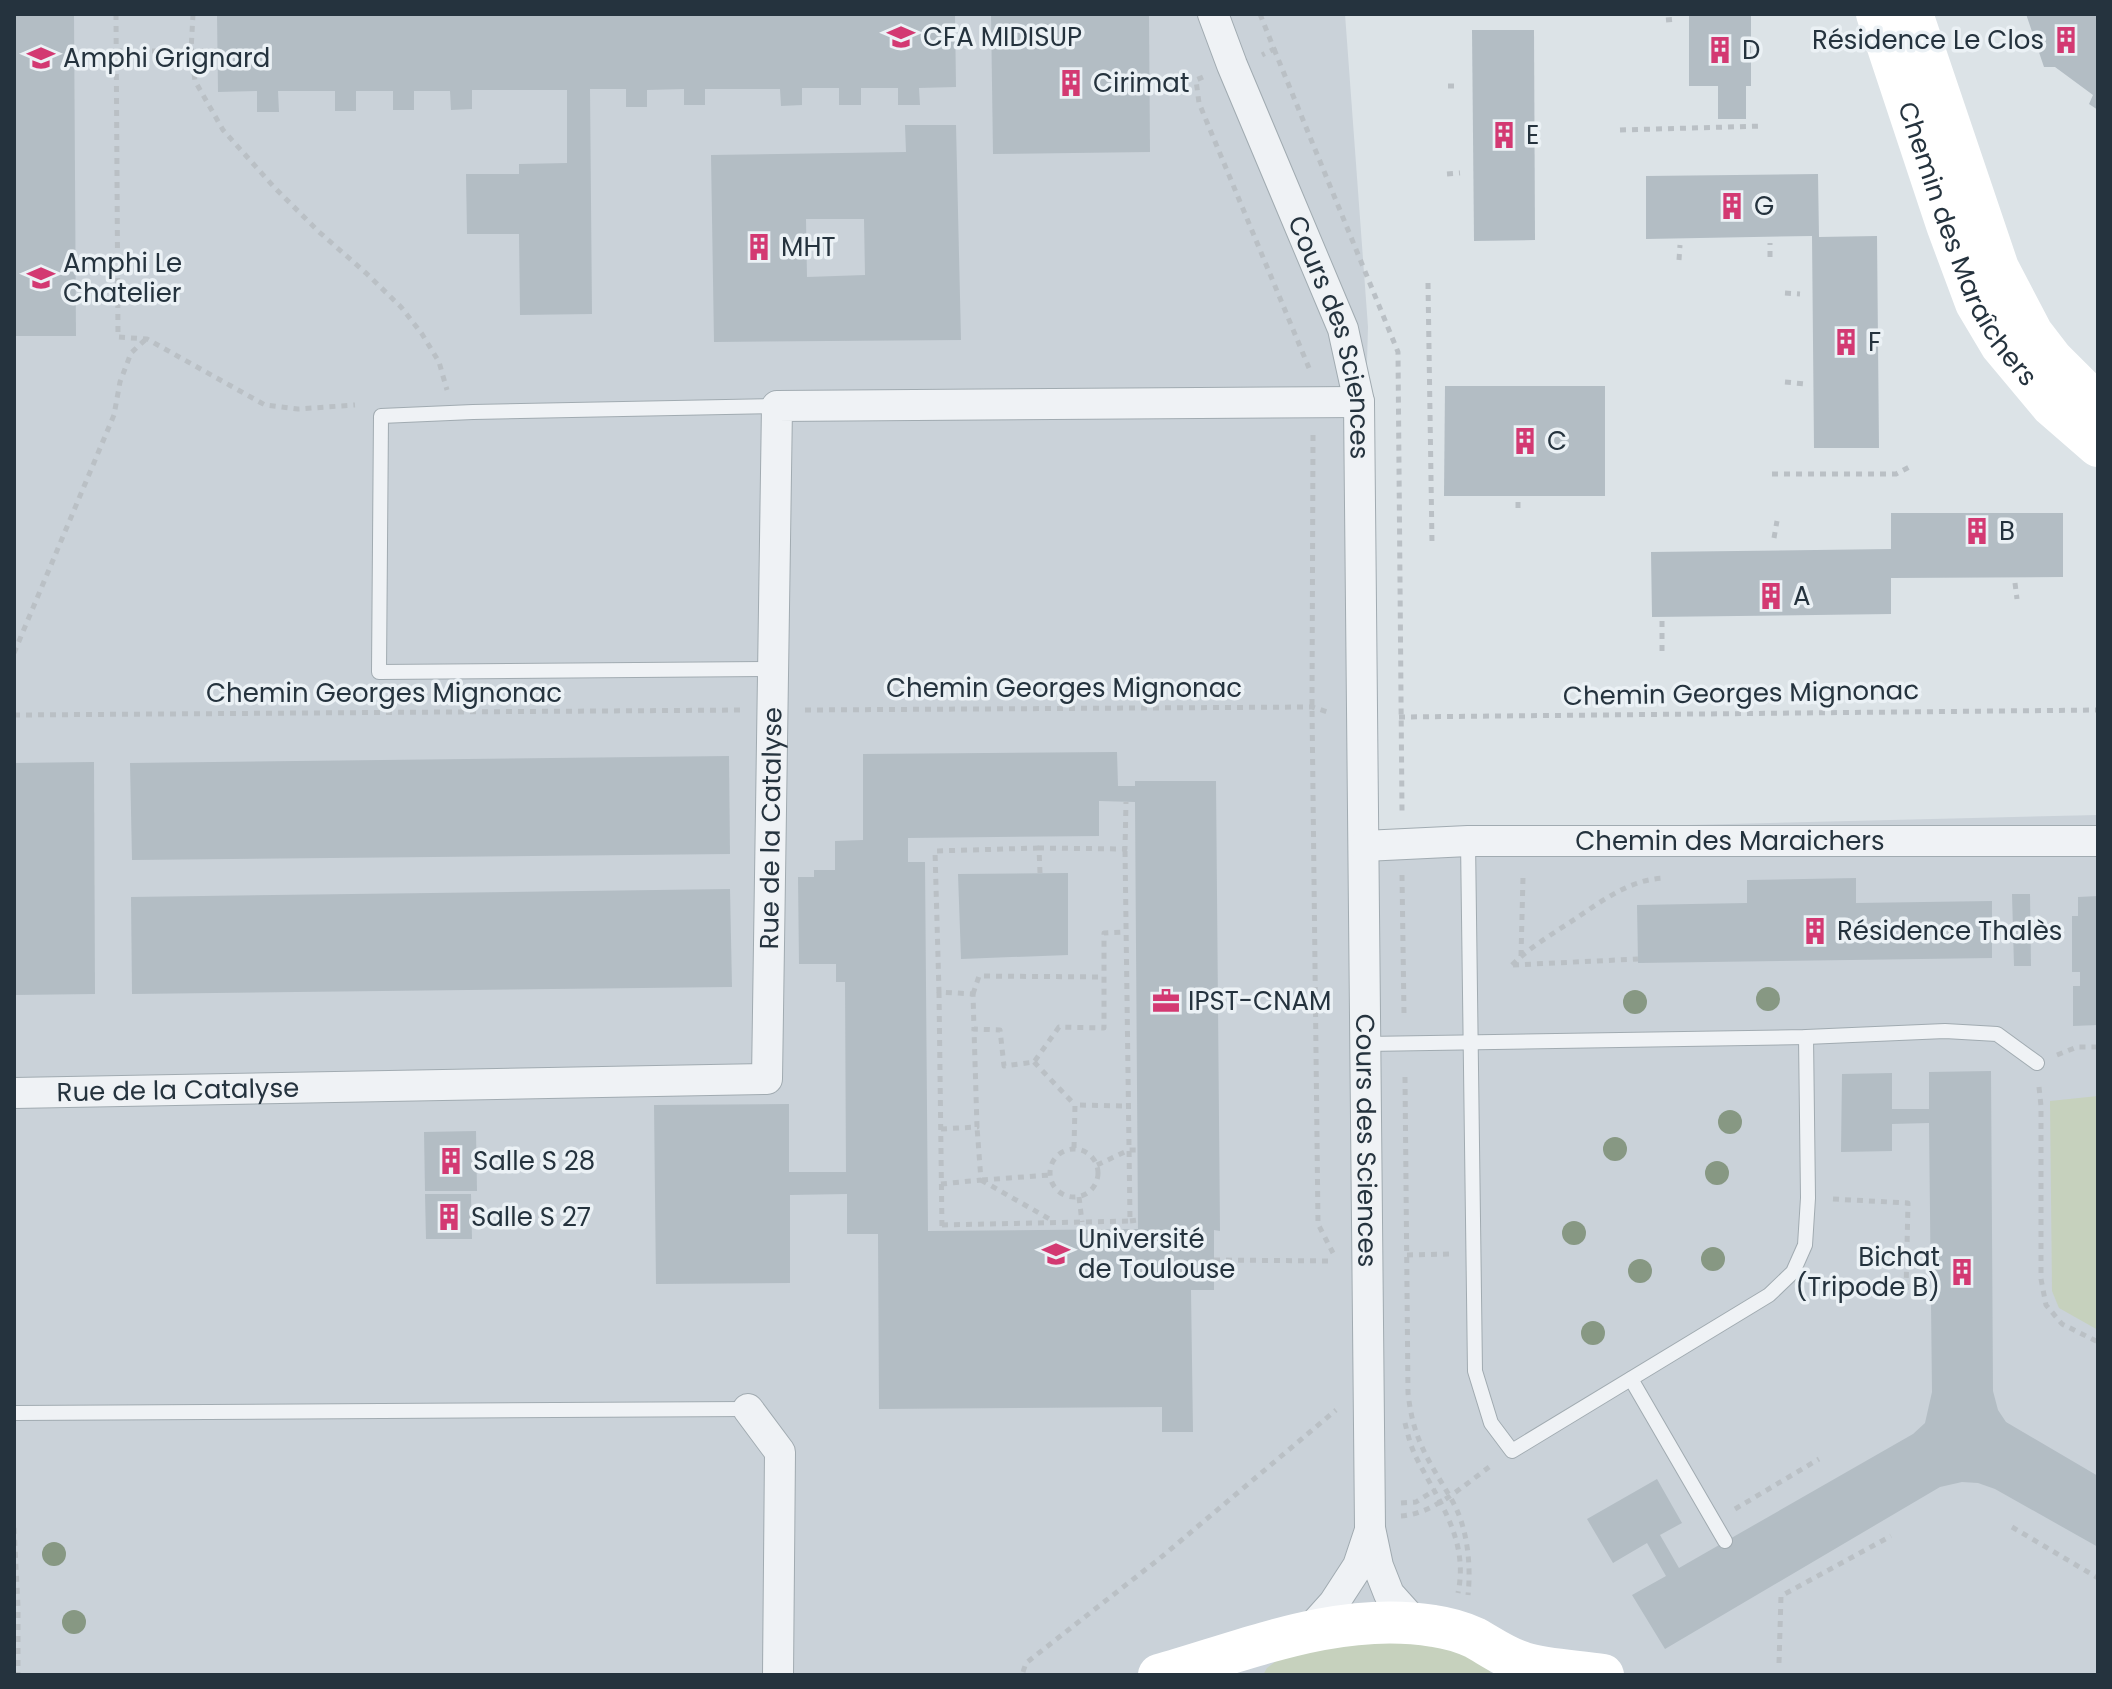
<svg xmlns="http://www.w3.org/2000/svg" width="2112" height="1689" font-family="Poppins,sans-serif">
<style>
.built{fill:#cad2d9}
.green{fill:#c6d1bd}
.building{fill:#b3bdc4;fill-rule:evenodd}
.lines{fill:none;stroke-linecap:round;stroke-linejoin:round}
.lane-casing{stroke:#a1abb1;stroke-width:16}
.street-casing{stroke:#a1abb1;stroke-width:32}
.path{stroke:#bac0c5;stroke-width:5;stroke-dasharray:6 6;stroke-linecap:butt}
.lane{stroke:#eff2f5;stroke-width:14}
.street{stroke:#eff2f5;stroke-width:30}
.secondary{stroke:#fff;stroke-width:42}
.tree{fill:#879883}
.labels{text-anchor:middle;stroke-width:7;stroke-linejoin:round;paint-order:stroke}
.poi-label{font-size:26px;fill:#25333e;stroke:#ebf1f5;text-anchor:start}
.street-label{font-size:26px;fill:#25333e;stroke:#ebf1f5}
</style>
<rect width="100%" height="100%" fill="#dce3e7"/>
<polygon class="built" points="14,14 1345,14 1368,327 1354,833 2098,815 2098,1675 14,1675"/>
<g class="green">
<polygon points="2098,1096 2098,1330 2059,1308 2052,1291 2050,1101"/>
<polygon points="1361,1640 1454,1646 1484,1663 1492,1675 1263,1675 1267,1668 1280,1658"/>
</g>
<g class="building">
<polygon points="14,14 74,14 76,336 14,336"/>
<polygon points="217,14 955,14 956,87 919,88 920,105 898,105 898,88 861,88 861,105 839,105 839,88 802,88 802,105 781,106 780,89 705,89 705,105 684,105 684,89 647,90 647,107 626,107 626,89 590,89 592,314 520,315 519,234 467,234 466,174 519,174 519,164 567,163 567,90 472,90 472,109 451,110 450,91 414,91 414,110 393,110 393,91 356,91 356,111 335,111 335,91 278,91 279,112 257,112 257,91 218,92"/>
<polygon points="991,14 1149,14 1150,152 993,154"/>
<polygon points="1689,14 1751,14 1751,86 1746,86 1746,119 1718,119 1718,86 1689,86"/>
<polygon points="2026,14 2098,14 2098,110 2089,104 2093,95 2055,67 2044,67"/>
<polygon points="1472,30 1534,30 1535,240 1474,241"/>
<path d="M905,125H956L961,340L714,342L711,155L906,152ZM806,219H864L865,275L807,277Z"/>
<polygon points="1818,174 1819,237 1877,236 1879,448 1814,448 1812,236 1646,239 1646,176"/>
<polygon points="1445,386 1605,386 1605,496 1444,496"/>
<polygon points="1891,513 2063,513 2063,577 1891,578 1891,614 1652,617 1651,552 1891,549"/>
<path d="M1117,752L1118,786H1135V781H1216L1220,1231L1214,1230V1290H1191L1193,1432H1162V1407L879,1409L878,1234H847V1194L790,1195V1283L656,1284L654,1105L789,1104V1172H846L845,982H836V964H799L798,877H814V870H835V841L863,840V754ZM1099,801L1135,802L1138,1229L928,1231L925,862H908V838L1099,836Z"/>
<polygon points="729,756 730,854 132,860 130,763"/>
<polygon points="94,762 95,994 14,995 14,763"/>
<polygon points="1068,873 1068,955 961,959 958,874"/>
<polygon points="1856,878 1856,903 1992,901 1992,958 1638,963 1637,905 1747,903 1747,880"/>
<polygon points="730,889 732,987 132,994 131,897"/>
<polygon points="2012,894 2030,894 2031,966 2014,966"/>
<polygon points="2098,896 2098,1025 2073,1026 2073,986 2080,986 2080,972 2072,972 2072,916 2078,916 2078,897"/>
<polygon points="1991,1071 1993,1391 1998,1410 2006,1422 2098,1476 2098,1547 1995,1489 1978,1483 1962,1482 1940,1487 1665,1649 1632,1595 1666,1576 1647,1543 1613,1563 1587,1519 1657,1479 1682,1523 1660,1535 1679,1568 1913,1434 1925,1423 1932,1392 1929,1123 1892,1124 1892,1151 1841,1152 1842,1074 1892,1073 1892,1109 1929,1109 1929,1072"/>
<polygon points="476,1131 477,1191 425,1191 424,1132"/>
<polygon points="425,1194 471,1194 472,1239 426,1239"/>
</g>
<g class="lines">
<g class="lane-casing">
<g id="lane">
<polyline points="774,669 379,672 381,416 473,412 777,406"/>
<polyline points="1468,841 1475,1371 1491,1423 1512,1451 1769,1295 1793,1272 1805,1245 1808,1198 1806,1037"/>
<polyline points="1366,1044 1806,1037 1945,1031 1997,1034 2037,1063"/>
<polyline points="1631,1379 1725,1541"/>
<polyline points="14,1413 748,1409"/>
</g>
</g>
<g class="street-casing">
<g id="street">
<path id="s1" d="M1213,14L1232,65L1343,329L1359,402L1370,1528L1378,1566L1389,1594L1415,1623"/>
<path id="s2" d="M1364,846L1468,841H2098"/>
<path id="s3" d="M14,1093L767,1079L777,406L1359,402"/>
<polyline points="748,1409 780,1452 778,1675"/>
<polyline points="1308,1632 1334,1603 1358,1566 1370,1530"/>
</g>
</g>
<g class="path">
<polyline points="116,14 118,337 147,339 265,405 298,409 355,405"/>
<polyline points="193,14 191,51 195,81 223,130 274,187 318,231 366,273 401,307 422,334 439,362 447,390"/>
<polyline points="1260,14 1274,49 1262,55"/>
<polyline points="1666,20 1677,19"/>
<polyline points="1274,49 1398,352 1402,811"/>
<polyline points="116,51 218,51"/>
<polyline points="1203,77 1196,80 1199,103 1309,368"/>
<polyline points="1448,86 1459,86"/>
<polyline points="1620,130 1763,126"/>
<polyline points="1447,174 1460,173"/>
<polyline points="1770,257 1770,243"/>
<polyline points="1679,260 1680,245"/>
<polyline points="1428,283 1432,543"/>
<polyline points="1785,293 1800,294"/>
<polyline points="1785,382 1806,384"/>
<polyline points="1313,435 1312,707 1318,1224 1333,1253"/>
<polyline points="1772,474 1896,474 1913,465"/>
<polyline points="1518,508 1518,496"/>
<polyline points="1774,538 1777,521"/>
<polyline points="2015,583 2017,599"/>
<polyline points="1662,651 1662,617"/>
<polyline points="14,653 114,415 120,382 131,353 146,339"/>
<polyline points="805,710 1312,707 1331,713"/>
<polyline points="14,715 742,710"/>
<polyline points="1399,717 2098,710"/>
<polyline points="1039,848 935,851 939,992 973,994 974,1029 1000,1030 1004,1066 1034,1062 1059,1027 1104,1028 1104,933 1126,932"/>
<polyline points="1040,873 1039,848 1125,849 1126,802"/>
<polyline points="1402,875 1404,1014"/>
<polyline points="1521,956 1523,877"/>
<path d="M1512,965C1529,948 1549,936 1569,923C1598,904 1628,879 1665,878"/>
<polyline points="1513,965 1638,959"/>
<polyline points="939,992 942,1231"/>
<polyline points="973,994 979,976 1104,977"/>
<polyline points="2057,1055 2077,1047 2098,1047"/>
<polyline points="1034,1062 1075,1105"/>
<path d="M1405,1077L1408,1393C1410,1410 1413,1426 1420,1442C1429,1465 1445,1486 1456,1508C1468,1534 1471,1567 1468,1595"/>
<polyline points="2039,1087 2041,1106 2041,1279 2046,1305 2062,1324 2098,1342"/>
<polyline points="941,1129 977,1127 974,1029"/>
<polyline points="1074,1148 1075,1105 1128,1106"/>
<circle cx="1074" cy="1173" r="24"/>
<polyline points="1097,1165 1129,1150 1138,1150"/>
<polyline points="981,1180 1053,1221"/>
<polyline points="982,1180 1050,1175"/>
<polyline points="941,1184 981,1180 977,1127"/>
<polyline points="1079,1197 1082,1222"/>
<polyline points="1833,1199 1908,1203 1906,1291"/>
<polyline points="1130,1221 1138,1220"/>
<polyline points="942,1225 1130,1221 1125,849"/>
<polyline points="1407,1255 1449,1254"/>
<polyline points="1214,1260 1334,1261"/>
<path d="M1405,1423C1408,1435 1411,1448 1417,1459C1439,1502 1469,1540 1458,1593"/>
<polyline points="1401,1503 1416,1502 1435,1490"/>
<polyline points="1735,1509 1819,1459"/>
<path d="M1401,1516C1434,1514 1465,1484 1492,1465"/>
<polyline points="2012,1527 2098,1578"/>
<polyline points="14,1528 18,1607 18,1675"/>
<polyline points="1779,1663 1781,1596 1891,1536"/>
<polyline points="1023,1672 1026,1663 1159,1559 1336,1410"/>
</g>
<use href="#lane" class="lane"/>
<use href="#street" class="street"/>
<g class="secondary">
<path id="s4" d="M1877,14L1947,225L1976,303L2001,345L2052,406L2098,446"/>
<polyline points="1912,14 1998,268 2032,333 2052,359 2098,405"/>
<path d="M1159,1675C1247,1650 1341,1610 1434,1626C1448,1628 1462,1632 1475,1638C1491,1647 1506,1658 1524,1663C1547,1670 1578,1671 1603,1675"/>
</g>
</g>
<g class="tree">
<circle cx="1768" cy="999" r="12"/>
<circle cx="1635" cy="1002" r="12"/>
<circle cx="1730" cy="1122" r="12"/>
<circle cx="1615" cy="1149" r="12"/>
<circle cx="1717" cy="1173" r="12"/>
<circle cx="1574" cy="1233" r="12"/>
<circle cx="1713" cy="1259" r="12"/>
<circle cx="1640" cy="1271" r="12"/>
<circle cx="1593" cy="1333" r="12"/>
<circle cx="54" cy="1554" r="12"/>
<circle cx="74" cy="1622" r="12"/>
</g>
<defs>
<g id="university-bare" transform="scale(2.16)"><path d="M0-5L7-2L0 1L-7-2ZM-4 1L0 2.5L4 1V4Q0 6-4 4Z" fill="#d33972" stroke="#ebf1f5" stroke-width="2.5" paint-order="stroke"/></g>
<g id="building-bare" transform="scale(2.16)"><path d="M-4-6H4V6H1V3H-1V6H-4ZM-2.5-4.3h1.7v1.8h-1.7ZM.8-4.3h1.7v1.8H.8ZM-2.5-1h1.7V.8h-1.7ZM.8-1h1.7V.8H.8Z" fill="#d33972" stroke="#ebf1f5" stroke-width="2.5" paint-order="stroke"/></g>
<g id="office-bare" transform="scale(2.16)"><path d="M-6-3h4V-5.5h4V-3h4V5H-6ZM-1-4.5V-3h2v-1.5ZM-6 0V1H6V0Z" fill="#d33972" stroke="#ebf1f5" stroke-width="2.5" paint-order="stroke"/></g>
</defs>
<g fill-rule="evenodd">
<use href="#university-bare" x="901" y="37"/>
<use href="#building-bare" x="2066" y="40"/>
<use href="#building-bare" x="1720" y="50"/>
<use href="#university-bare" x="41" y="58"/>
<use href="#building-bare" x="1071" y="83"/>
<use href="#building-bare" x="1504" y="135"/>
<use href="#building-bare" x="1732" y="206"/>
<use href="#building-bare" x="759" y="247"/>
<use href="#university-bare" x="41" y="278"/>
<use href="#building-bare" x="1846" y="342"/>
<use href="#building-bare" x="1525" y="441"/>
<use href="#building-bare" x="1977" y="531"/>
<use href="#building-bare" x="1771" y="596"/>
<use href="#building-bare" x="1815" y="931"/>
<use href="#office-bare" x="1166" y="1001"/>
<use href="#building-bare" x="451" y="1161"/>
<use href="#building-bare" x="449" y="1217"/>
<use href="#university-bare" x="1056" y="1254"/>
<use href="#building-bare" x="1962" y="1272"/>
</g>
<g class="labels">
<g class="poi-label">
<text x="923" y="46">CFA MIDISUP</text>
<text x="2044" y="49" text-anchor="end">Résidence Le Clos</text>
<text x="1742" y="59">D</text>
<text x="63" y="67">Amphi Grignard</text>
<text x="1093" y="92">Cirimat</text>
<text x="1526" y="144">E</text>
<text x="1754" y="215">G</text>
<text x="781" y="256">MHT</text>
<text x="63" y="272">Amphi Le<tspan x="63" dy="30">Chatelier</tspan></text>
<text x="1868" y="351">F</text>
<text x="1547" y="450">C</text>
<text x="1999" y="540">B</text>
<text x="1793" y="605">A</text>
<text x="1837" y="940">Résidence Thalès</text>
<text x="1188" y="1010">IPST-CNAM</text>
<text x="473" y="1170">Salle S 28</text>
<text x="471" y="1226">Salle S 27</text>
<text x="1078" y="1248">Université<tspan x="1078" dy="30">de Toulouse</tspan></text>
<text x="1940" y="1266" text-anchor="end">Bichat<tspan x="1940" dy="30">(Tripode B)</tspan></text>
</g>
<g class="street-label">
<text dy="9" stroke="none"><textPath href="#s4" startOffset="248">Chemin des Maraîchers</textPath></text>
<text dy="9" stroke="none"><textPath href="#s1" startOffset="346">Cours des Sciences</textPath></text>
<text x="1064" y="697">Chemin Georges Mignonac</text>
<text x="384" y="702">Chemin Georges Mignonac</text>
<text transform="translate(1741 693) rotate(-1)" y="9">Chemin Georges Mignonac</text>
<text dy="9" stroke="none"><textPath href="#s3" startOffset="1004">Rue de la Catalyse</textPath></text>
<text dy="9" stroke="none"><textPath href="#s2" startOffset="366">Chemin des Maraichers</textPath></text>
<text dy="9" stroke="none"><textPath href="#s3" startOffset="164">Rue de la Catalyse</textPath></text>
<text dy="9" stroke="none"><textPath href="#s1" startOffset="1154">Cours des Sciences</textPath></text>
</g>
</g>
<rect width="2112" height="1689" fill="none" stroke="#25333e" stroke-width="32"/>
</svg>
